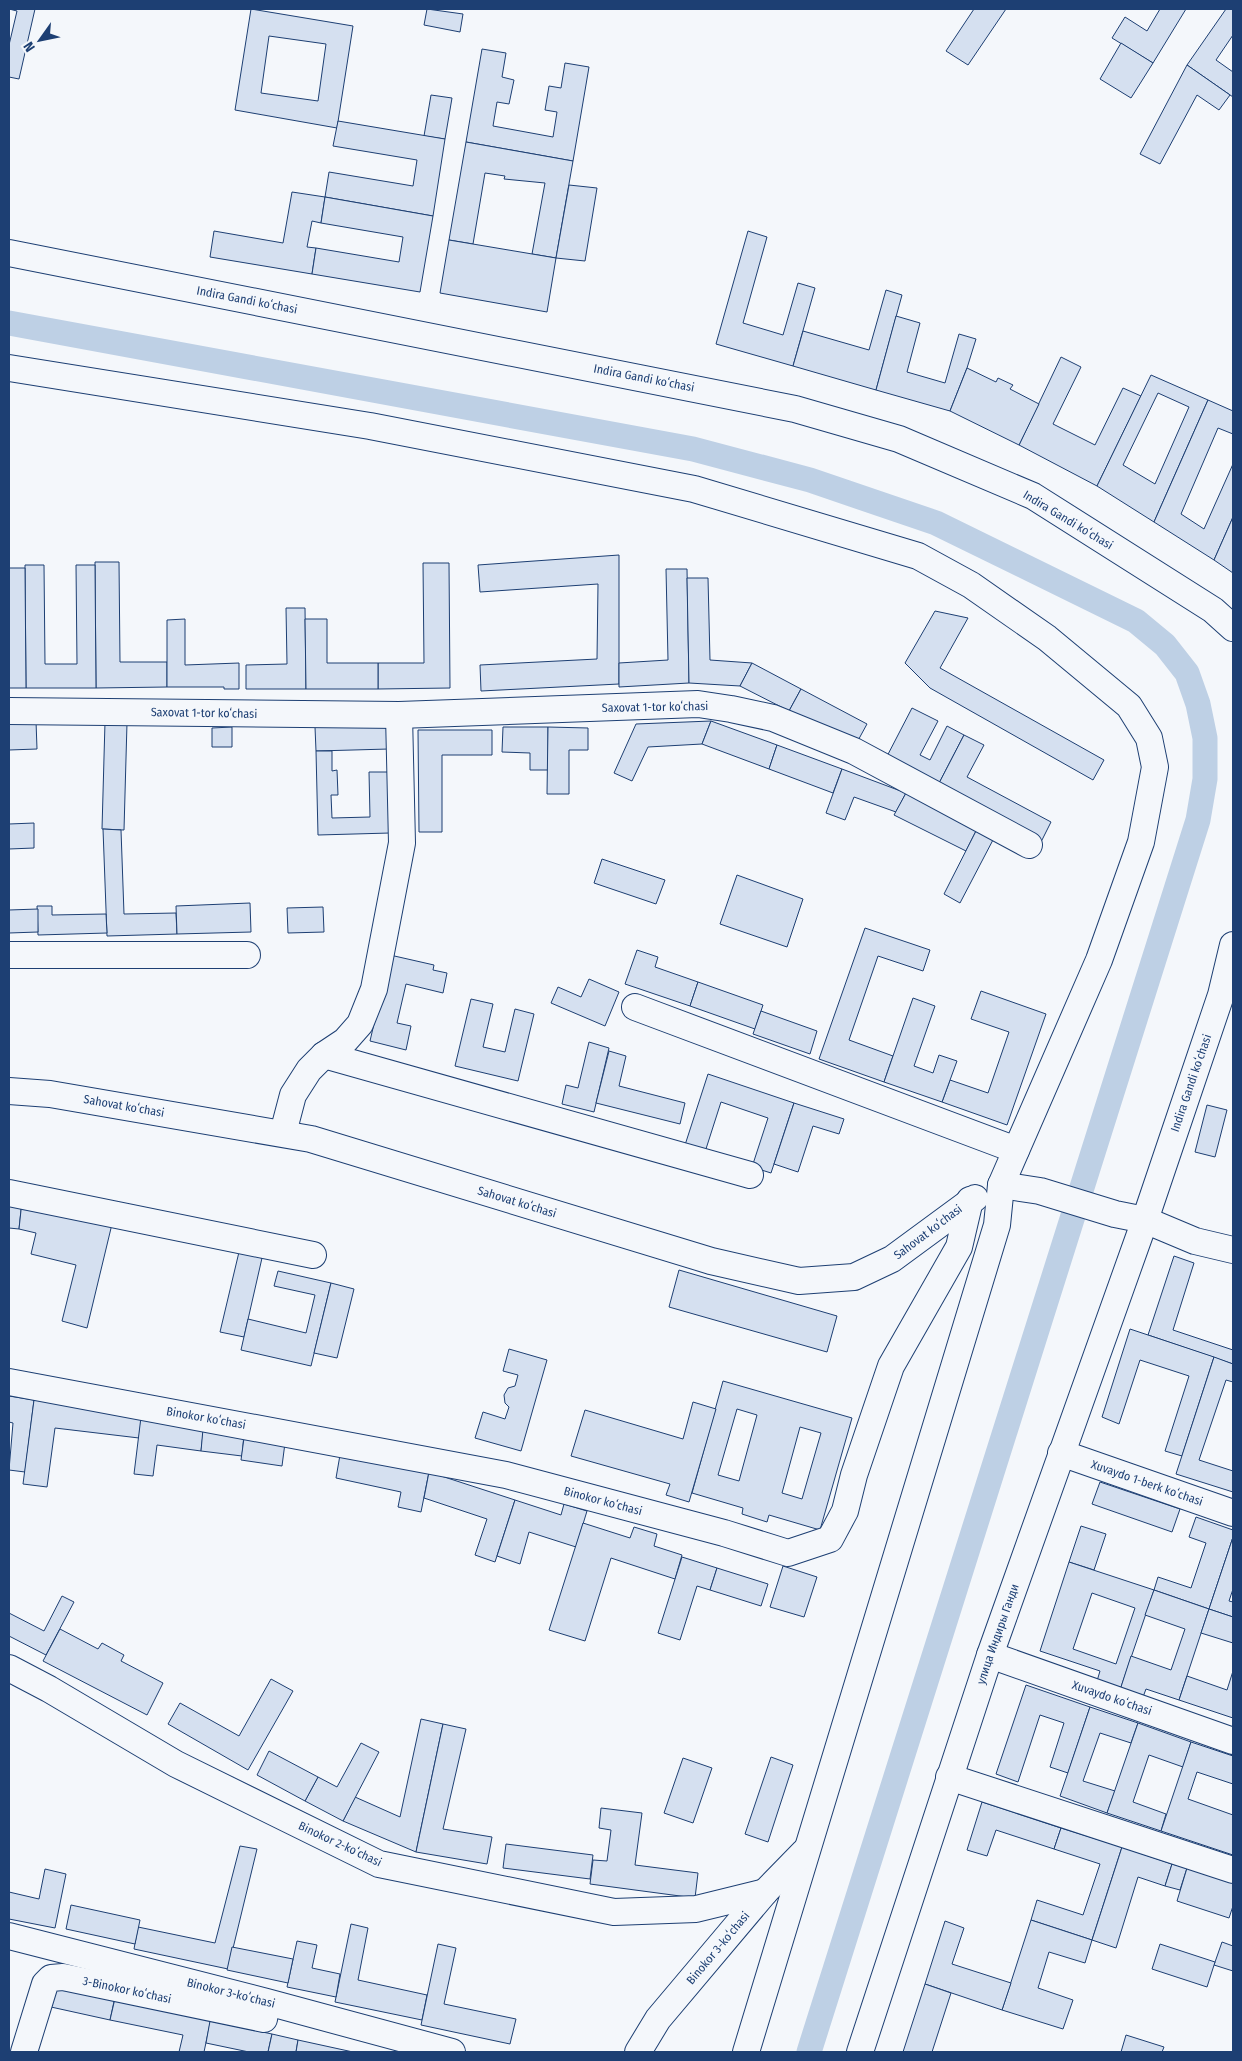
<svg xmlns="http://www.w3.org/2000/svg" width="1242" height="2061" font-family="'Fira Sans Condensed',sans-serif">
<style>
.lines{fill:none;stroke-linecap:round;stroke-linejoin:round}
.canal{stroke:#bed0e5;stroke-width:25}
.building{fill:#d5e0f0;stroke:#1d3f73;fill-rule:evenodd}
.minor-casing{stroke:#1d3f73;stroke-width:28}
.minor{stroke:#f4f7fb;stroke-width:26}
.labels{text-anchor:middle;stroke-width:4;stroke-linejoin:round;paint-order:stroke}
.street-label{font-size:12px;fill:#1d3f73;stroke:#f4f7fb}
</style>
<rect width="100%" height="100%" fill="#f4f7fb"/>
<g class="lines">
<polyline class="canal" points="9,323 693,449 810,480 936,523 1136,621 1165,645 1187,673 1198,704 1205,738 1205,779 1198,820 809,2052"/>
</g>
<g class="building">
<polygon points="9,9 35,9 19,79 9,77 9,45 17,11"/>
<path d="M251,9L353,26L337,128L235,110ZM269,36L326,44L318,101L261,93Z"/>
<polygon points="427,9 463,14 460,32 424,25"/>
<polygon points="974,9 1006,9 968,65 946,51"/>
<polygon points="1160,9 1186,9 1153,63 1112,38 1125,17 1147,31"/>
<polygon points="1226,9 1233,9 1233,35 1216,60 1233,72 1233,97 1187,65"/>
<polygon points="1121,43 1153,63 1131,98 1100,79"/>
<polygon points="482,49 506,53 502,77 514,80 509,104 497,102 493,126 553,137 557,112 545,110 549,86 561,88 565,63 589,67 573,161 466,142"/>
<polygon points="1187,65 1230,95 1219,110 1197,95 1160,164 1140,154"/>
<polygon points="431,95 452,98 445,139 424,136"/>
<polygon points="338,121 445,139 433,216 325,197 329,172 413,186 417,160 333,146"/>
<polygon points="466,142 573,161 556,258 532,254 545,183 504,179 505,176 485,173 473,244 449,240"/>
<polygon points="569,185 597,188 585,261 556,258"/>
<polygon points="292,192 325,197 321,223 312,221 307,247 316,248 312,274 210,257 214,231 283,243"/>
<polygon points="325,197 433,216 420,292 312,274 316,248 399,262 403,237 321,223"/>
<polygon points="748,231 767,237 743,323 783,335 798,283 815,288 793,366 716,344"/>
<polygon points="449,240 556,258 547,312 440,293"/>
<polygon points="886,290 902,295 876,390 793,366 803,331 869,350"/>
<polygon points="896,316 920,323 907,372 945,383 959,334 976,339 967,368 950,411 876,390"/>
<polygon points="1061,357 1081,367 1053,424 1095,445 1123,388 1141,396 1097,486 1019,445"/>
<polygon points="967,368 996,382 998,378 1013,385 1010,389 1039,404 1019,445 950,411"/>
<path d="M1151,375L1208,400L1154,522L1097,486ZM1158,393L1189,407L1155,484L1123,465Z"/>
<polygon points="1208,400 1233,411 1233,434 1218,428 1181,514 1204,529 1233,464 1233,517 1214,560 1154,522"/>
<polygon points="1233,517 1233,573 1214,560"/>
<polygon points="619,555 619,684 481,691 480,665 597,659 598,584 480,592 478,565"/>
<polygon points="95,562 119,562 120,662 167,662 167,687 96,688"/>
<polygon points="423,563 449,563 450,688 378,689 378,663 424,663"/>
<polygon points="25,565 44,565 45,664 77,664 76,565 95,565 96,688 26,688"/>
<polygon points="9,568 25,568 26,688 9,688"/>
<polygon points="666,569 687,569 689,683 619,687 619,663 668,660"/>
<polygon points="687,578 708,578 710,660 752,663 740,686 689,683"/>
<polygon points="286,608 305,608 306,689 246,689 246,665 287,664"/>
<polygon points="935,611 968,618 940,668 1104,760 1093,780 930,688 905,663"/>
<polygon points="185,619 185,665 239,663 239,689 224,689 224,687 167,687 167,620"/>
<polygon points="305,619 327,619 327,663 378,663 378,689 306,689"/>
<polygon points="752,663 801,689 789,711 740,686"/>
<polygon points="801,689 867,724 855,746 789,711"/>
<polygon points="912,708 938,721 920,755 930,760 947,726 964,735 936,789 884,762"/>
<polygon points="9,721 36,721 37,749 9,750"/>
<polygon points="711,721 702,744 648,747 632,781 614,773 636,724"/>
<polygon points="711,721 777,745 769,769 702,744"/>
<polygon points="105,722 127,723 124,830 102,829"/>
<polygon points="388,725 389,749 316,751 315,727"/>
<polygon points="232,727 232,747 212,747 212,728"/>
<polygon points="503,727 548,727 548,770 530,770 530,753 502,752"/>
<polygon points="548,727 588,728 588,750 569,750 569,794 547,794"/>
<polygon points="418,730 492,730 492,755 442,755 442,832 419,832"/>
<polygon points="964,735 984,745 967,777 1051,822 1040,844 936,789"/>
<polygon points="777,745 842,769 833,793 769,769"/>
<polygon points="316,751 332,751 332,771 337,770 338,795 331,795 332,818 370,817 369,772 388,772 390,833 318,835"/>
<polygon points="842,769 906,793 896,812 854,797 845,820 826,813"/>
<polygon points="906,793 977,829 966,851 894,815"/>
<polygon points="34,823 34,848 9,849 9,824"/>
<polygon points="103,829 121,830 124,914 176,913 177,934 107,936"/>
<polygon points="977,829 994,838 960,903 944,894"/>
<polygon points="602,859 665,880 656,904 594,883"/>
<polygon points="737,875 803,899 787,947 720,924"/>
<polygon points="250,903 251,932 177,934 176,906"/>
<polygon points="37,906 52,906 52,915 106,914 107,933 38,935"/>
<polygon points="323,907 324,932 288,933 287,908"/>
<polygon points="38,909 38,932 9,933 9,910"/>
<polygon points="865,928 930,950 923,971 878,956 849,1040 893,1056 884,1082 819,1059"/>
<polygon points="637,950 658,957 655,967 698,982 690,1006 625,984"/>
<polygon points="390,955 434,965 433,970 447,973 443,993 406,984 397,1023 411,1026 406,1050 370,1041"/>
<polygon points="589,979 619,992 605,1026 551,1003 558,987 581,997"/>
<polygon points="698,982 763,1005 755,1029 690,1006"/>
<polygon points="981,991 1046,1014 1007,1125 942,1102 950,1080 988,1093 1009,1032 971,1019"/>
<polygon points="913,998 935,1006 914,1066 933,1073 939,1055 957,1061 942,1102 884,1082"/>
<polygon points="471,999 493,1004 483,1047 505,1052 515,1009 534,1014 518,1081 455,1066"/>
<polygon points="761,1011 817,1031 810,1054 753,1034"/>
<polygon points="589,1042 609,1048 594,1112 562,1104 566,1085 578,1088"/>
<polygon points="609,1051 626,1056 619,1086 685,1103 680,1124 596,1103"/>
<polygon points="708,1074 794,1103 771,1173 752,1167 768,1118 721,1102 705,1152 685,1145"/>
<polygon points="794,1103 844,1119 839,1134 813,1126 798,1172 774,1164"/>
<polygon points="1207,1105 1227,1110 1215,1157 1195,1152"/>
<polygon points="9,1200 22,1201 19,1229 9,1228"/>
<polygon points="22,1201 112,1224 87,1328 62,1321 76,1265 31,1254 36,1233 19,1229"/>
<polygon points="239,1252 262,1258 244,1337 220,1332"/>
<polygon points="1174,1256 1194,1263 1173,1330 1233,1350 1233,1364 1148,1335"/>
<polygon points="679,1270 837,1316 827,1352 669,1307"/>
<polygon points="278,1271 331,1283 311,1366 241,1350 248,1319 306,1333 315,1295 274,1286"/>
<polygon points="331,1283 354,1289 337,1358 314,1353"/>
<polygon points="1130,1329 1214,1357 1182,1456 1165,1451 1189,1376 1140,1360 1119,1424 1102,1417"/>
<polygon points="509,1349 547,1360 521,1451 475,1438 483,1412 505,1419 509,1407 505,1403 504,1395 508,1388 515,1386 518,1375 503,1371"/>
<polygon points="1214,1357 1233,1364 1233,1382 1226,1380 1199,1460 1233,1471 1233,1492 1176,1474"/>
<path d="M723,1381L852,1418L820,1530L769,1515L767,1522L742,1514L743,1508L692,1493ZM737,1409L757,1415L739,1481L718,1475ZM800,1427L821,1433L802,1499L782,1493Z"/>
<polygon points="9,1396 34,1400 25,1472 9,1470 13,1423 9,1422"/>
<polygon points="34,1400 142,1414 139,1438 55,1428 47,1487 23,1484"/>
<polygon points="693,1402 716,1409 689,1502 666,1495 670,1484 571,1456 585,1410 683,1439"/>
<polygon points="141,1417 204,1426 201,1451 157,1445 153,1476 134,1474"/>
<polygon points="203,1429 244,1434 242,1456 201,1451"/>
<polygon points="244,1438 285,1443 282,1466 241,1460"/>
<polygon points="340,1455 429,1472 421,1512 398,1507 401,1492 336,1478"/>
<polygon points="429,1472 515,1500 495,1562 475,1555 487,1519 424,1498"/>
<polygon points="1100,1482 1180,1509 1172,1532 1092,1504"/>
<polygon points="515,1500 561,1515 564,1504 587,1511 576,1547 529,1532 520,1564 497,1556"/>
<polygon points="1196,1517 1233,1530 1233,1537 1209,1609 1154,1590 1158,1577 1191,1588 1206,1543 1189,1537"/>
<polygon points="583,1523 630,1538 634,1527 657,1534 654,1546 682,1555 675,1579 611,1558 585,1641 549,1630"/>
<polygon points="1081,1526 1106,1534 1094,1570 1069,1562"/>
<polygon points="1233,1537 1233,1589 1229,1601 1233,1602 1233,1617 1209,1609"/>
<polygon points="682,1557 717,1568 710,1590 697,1586 680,1640 658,1633"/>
<path d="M1069,1562L1154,1590L1120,1690L1097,1681L1100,1671L1040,1651ZM1092,1593L1135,1608L1116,1664L1073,1649Z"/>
<polygon points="783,1566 817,1577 804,1617 770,1607"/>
<polygon points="717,1568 768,1584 761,1606 710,1590"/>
<polygon points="1154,1590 1209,1609 1179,1700 1146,1689 1143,1697 1120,1690 1131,1656 1171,1670 1185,1629 1145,1615"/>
<polygon points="62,1596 74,1602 46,1655 9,1636 9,1613 44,1631"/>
<polygon points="1209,1609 1233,1617 1233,1643 1201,1633"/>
<polygon points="60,1629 98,1649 102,1643 124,1655 121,1661 163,1683 147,1715 43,1661"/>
<polygon points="1233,1671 1233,1718 1179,1700 1187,1676 1227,1690"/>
<polygon points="271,1679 293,1691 248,1770 168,1724 180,1703 239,1736"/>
<polygon points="1026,1685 1090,1707 1068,1773 1050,1767 1064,1723 1040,1715 1018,1782 996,1774"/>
<polygon points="1090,1707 1138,1723 1131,1743 1100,1733 1083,1781 1115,1791 1107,1813 1060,1796"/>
<polygon points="421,1719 443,1724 416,1852 343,1821 355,1797 400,1817"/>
<polygon points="1138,1723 1191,1742 1183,1767 1149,1755 1133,1802 1166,1814 1161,1831 1107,1813"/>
<polygon points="443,1724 466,1729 443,1829 492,1837 487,1864 416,1852"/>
<polygon points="1191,1742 1233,1756 1233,1784 1197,1772 1188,1799 1233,1815 1233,1855 1161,1831"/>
<polygon points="361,1743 379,1752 343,1821 305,1801 318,1777 337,1787"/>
<polygon points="269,1751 318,1777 305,1801 257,1775"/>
<polygon points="771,1757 793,1765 768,1842 745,1834"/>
<polygon points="683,1758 712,1768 693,1823 664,1813"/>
<polygon points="982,1802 1061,1828 1054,1849 996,1830 987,1856 967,1850"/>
<polygon points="601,1808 642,1813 635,1865 698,1873 695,1898 590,1884 593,1860 607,1861 611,1830 599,1828"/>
<polygon points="1061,1828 1122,1847 1092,1940 1031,1920 1037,1900 1083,1915 1100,1864 1054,1849"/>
<polygon points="506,1844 593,1855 590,1879 503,1868"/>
<polygon points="240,1846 257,1849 228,1969 134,1949 138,1927 215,1943"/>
<polygon points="1122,1847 1172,1864 1165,1886 1138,1877 1116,1948 1092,1940"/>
<polygon points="1172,1864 1187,1868 1180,1890 1165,1886"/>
<polygon points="1187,1868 1233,1883 1233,1906 1229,1918 1177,1901"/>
<polygon points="45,1869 66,1874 55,1928 9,1919 9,1892 39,1899"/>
<polygon points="71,1905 140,1920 135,1944 66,1929"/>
<polygon points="1031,1920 1092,1940 1085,1963 1049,1952 1038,1988 1073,2000 1063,2029 1002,2010"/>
<polygon points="945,1921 964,1928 952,1964 1011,1983 1002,2010 925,1984"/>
<polygon points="351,1924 368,1928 358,1980 427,1995 422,2020 335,2002"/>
<polygon points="297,1941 317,1945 312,1968 340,1974 336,1997 287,1987"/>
<polygon points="1222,1942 1233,1946 1233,1971 1214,1965"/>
<polygon points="438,1944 456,1948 444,2004 516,2019 510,2044 421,2025"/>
<polygon points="1160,1944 1215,1962 1207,1987 1152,1969"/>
<polygon points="232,1947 293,1959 288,1983 227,1970"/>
<polygon points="56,1984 115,1997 110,2020 51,2007"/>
<polygon points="925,1984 951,1993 932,2052 903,2052"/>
<polygon points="116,1994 212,2014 204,2052 179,2052 183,2035 110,2020"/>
<polygon points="210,2021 272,2034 268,2052 249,2052 206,2043"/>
<polygon points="272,2034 298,2040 296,2052 268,2052"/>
<polygon points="1126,2035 1164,2047 1162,2052 1121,2052"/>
<polygon points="298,2040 353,2052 296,2052"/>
</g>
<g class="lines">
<g class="minor-casing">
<g id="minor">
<polyline points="9,253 795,409 899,439 1033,496 1213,610 1233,628"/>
<polyline points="9,368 370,426 694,489 918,556 971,585 1047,638 1129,706 1149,738 1155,767 1141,842 1099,960 1001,1185 997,1225 746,2052"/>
<polyline points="9,711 399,715 698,704 731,709 773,718 854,751 1029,845"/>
<polyline points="9,955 247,955"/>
<polyline points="635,1007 1016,1150"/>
<polyline points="324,1055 750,1175"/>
<polyline points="9,1091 50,1094 311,1139 711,1261 799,1281 854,1277 892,1259 975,1198"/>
<polyline points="283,1133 293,1095 309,1070 324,1055 345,1041 360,1024 374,989 402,843 399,715"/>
<polyline points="1001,1185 1040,1191 1115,1214 1145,1220 1195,1241 1233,1250"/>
<polyline points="9,1193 313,1255"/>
<polyline points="9,1382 506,1475 724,1533 788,1553 830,1539 845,1511 854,1475 891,1366 959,1247 970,1200"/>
<polyline points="1061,1453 1233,1513"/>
<polyline points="990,1655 1233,1741"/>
<polyline points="9,1668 49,1689 176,1764 379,1864 614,1912 696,1909 765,1892"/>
<polyline points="949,1777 1233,1870"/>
<polyline points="9,1936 267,2002 452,2052"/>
<polyline points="24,2052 45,1984 51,1978 63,1977 264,2019 266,2008"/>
<polyline points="638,2052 658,2019 765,1892 804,1852"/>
<path id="s1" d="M860,2052L990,1655L1145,1220L1221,995L1233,945"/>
</g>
</g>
<use href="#minor" class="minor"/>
</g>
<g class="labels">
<g class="street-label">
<text transform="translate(247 300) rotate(11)" y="4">Indira Gandi koʻchasi</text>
<text transform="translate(644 378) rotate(11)" y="4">Indira Gandi koʻchasi</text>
<text transform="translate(1068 520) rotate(31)" y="4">Indira Gandi koʻchasi</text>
<text transform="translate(655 707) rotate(-1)" y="4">Saxovat 1-tor koʻchasi</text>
<text transform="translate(204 713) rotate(1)" y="4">Saxovat 1-tor koʻchasi</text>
<text transform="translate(1191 1083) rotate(-71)" y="4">Indira Gandi koʻchasi</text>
<text transform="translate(124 1106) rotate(10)" y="4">Sahovat koʻchasi</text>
<text transform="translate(517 1202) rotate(17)" y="4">Sahovat koʻchasi</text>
<text transform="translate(928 1232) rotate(-37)" y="4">Sahovat koʻchasi</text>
<text transform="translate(206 1418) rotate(10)" y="4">Binokor koʻchasi</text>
<text transform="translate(1147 1483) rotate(19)" y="4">Xuvaydo 1-berk koʻchasi</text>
<text transform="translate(603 1501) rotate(15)" y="4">Binokor koʻchasi</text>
<text dy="4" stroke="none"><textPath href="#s1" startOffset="440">улица Индиры Ганди</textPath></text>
<text transform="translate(1112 1698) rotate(19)" y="4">Xuvaydo koʻchasi</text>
<text transform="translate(340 1844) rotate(25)" y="4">Binokor 2-koʻchasi</text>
<text transform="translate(718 1948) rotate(-50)" y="4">Binokor 3-koʻchasi</text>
<text transform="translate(127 1990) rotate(12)" y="4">3-Binokor koʻchasi</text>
<text transform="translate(231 1993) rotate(14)" y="4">Binokor 3-koʻchasi</text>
</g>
</g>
<rect width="1242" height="2061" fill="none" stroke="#1d3f73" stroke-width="20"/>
<g transform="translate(40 40) rotate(237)" stroke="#f4f7fb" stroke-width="4" paint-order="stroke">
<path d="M0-4L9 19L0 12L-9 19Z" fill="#1d3f73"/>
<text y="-8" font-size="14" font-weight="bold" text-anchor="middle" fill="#1d3f73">N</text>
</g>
</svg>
